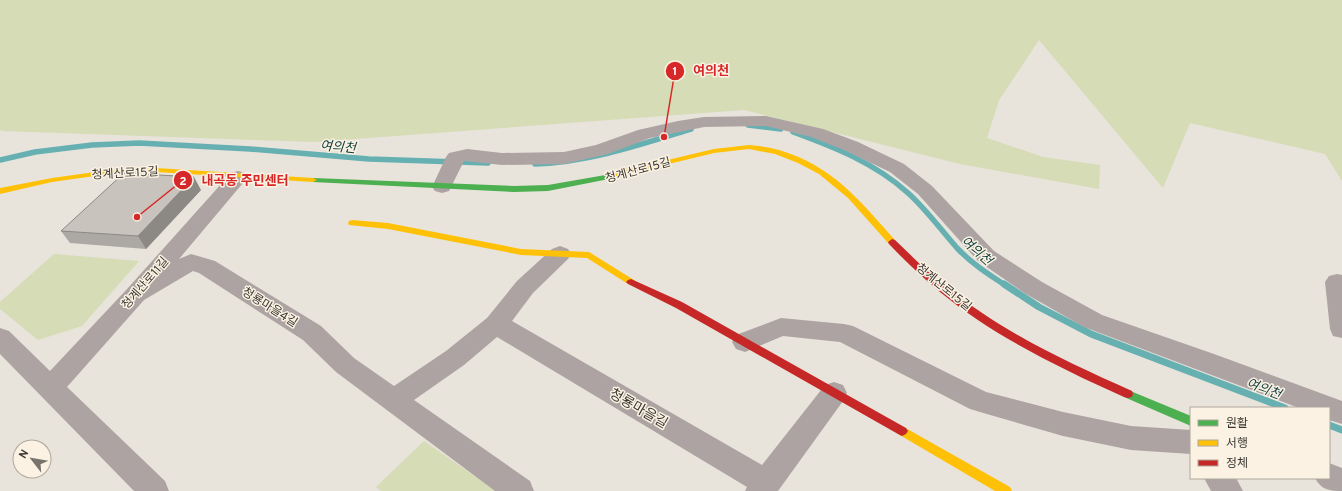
<svg xmlns="http://www.w3.org/2000/svg" width="1342" height="491" font-family="Overpass,'Noto Sans KR',sans-serif">
<style>
.green{fill:#d6dcb5}
.lines{fill:none;stroke-linecap:round;stroke-linejoin:round}
.stream-far1{stroke:#67b0b2;stroke-width:5.5}
.stream{stroke:#67b0b2;stroke-width:7}
.street{fill:#ada3a2;fill-rule:evenodd}
.fast{fill:#4caf50;fill-rule:evenodd}
.slow{fill:#ffc107;fill-rule:evenodd}
.jam{fill:#c62828;fill-rule:evenodd}
.wall{fill:#aca8a3}
.shaded-wall{fill:#8c8884}
.building{fill:#c8c3bd;stroke:#8c8884}
.labels{text-anchor:middle;stroke-width:3;stroke-linejoin:round;paint-order:stroke}
.street-label{font-size:12px;fill:#3b3832;stroke:#fbf2e3}
.water-label{font-size:13px;font-style:italic;fill:#0a3b3d;stroke:#fbf2e3}
.near-street-label{font-size:14px;fill:#3b3832;stroke:#fbf2e3}
.leader{fill:none;stroke:#d62828;stroke-width:1.5}
.callout-dot{fill:#d62828;stroke:#fbf2e3;stroke-width:1.5}
.mark-label{font-size:12px;text-anchor:middle;font-weight:bold;fill:#fff}
.callout-label{font-size:13px;text-anchor:middle;font-weight:bold;fill:#d62828;stroke:#fbf2e3;stroke-width:3;stroke-linejoin:round;paint-order:stroke}
</style>
<rect width="100%" height="100%" fill="#e8e3db"/>
<g class="green">
<polygon points="0,0 1342,0 1342,181 1325,154 1190,123 1163,188 1039,40 999,100 987,138 1043,157 1100,165 1099,189 960,164 744,110 314,142 3,131 0,130"/>
<polygon points="54,254 139,261 82,326 38,340 0,309 0,302"/>
<polygon points="424,441 496,491 381,491 376,487"/>
</g>
<g class="lines">
<g class="stream-far1">
<polyline points="748,125 781,129"/>
<path d="M793,132C834,147 875,163 908,193C926,209 941,230 957,248C971,263 988,274 1005,285"/>
<polyline points="0,160 35,152 92,145 139,143 250,149 369,159 488,163"/>
<path d="M535,164C589,162 639,145 691,129"/>
</g>
<g class="stream">
<polyline points="1004,284 1039,307 1091,334 1285,408"/>
<polyline points="1329,425 1342,430"/>
</g>
<g class="street">
<polygon points="766,116 823,129 858,142 904,164 932,186 994,251 1042,282 1102,315 1214,354 1342,401 1342,424 1329,420 1329,408 1299,408 1084,327 1026,294 978,261 918,194 890,172 844,150 811,137 766,126 704,127 650,138 608,154 564,164 502,165 464,161 449,191 442,193 435,191 432,187 446,157 449,153 467,149 502,153 564,152 596,145 638,130 678,121 704,117"/>
<polygon points="238,171 245,173 248,177 179,259 191,254 215,261 321,326 354,358 394,386 446,351 487,318 517,281 552,249 560,246 568,249 571,254 568,259 533,293 512,321 762,465 825,385 834,382 843,385 847,393 843,401 778,491 745,491 747,487 497,337 464,365 414,400 530,481 534,491 495,491 336,372 303,340 199,273 193,271 144,300 67,387 165,481 169,491 134,491 0,354 0,328 9,331 50,371 128,288 231,173"/>
<polygon points="1337,274 1342,275 1342,338 1333,336 1330,329 1325,282 1329,276"/>
<polygon points="781,318 844,324 853,326 986,392 1063,412 1131,426 1191,430 1191,454 1131,450 1063,436 980,412 970,409 840,342 783,336 745,352 736,349 732,342 736,335"/>
<path d="M1329,463L1342,468V491C1330,491 1321,490 1315,478H1329Z"/>
<polygon points="1204,478 1236,478 1243,491 1211,491"/>
</g>
<g class="fast">
<polygon points="611,174 615,176 614,178 548,191 514,192 313,182 309,180 313,178 514,186 548,185"/>
<polygon points="1128,390 1191,416 1191,426 1124,397 1123,394 1124,391"/>
</g>
<g class="slow">
<path d="M749,145C759,146 770,147 779,150C833,166 859,200 895,240L896,242L895,244H889L848,198L819,174L798,163L775,154L749,149L714,153L611,178L607,176L608,174L714,149Z"/>
<polygon points="156,168 313,178 317,180 313,182 156,172 102,175 52,182 0,194 0,188 52,178 102,171"/>
<polygon points="352,220 388,223 521,249 589,252 634,280 636,282 634,284 628,284 587,258 521,255 388,229 349,225 348,223 349,221"/>
<polygon points="902,426 1010,487 1012,491 995,491 898,434 896,431 898,428"/>
</g>
<g class="jam">
<path d="M892,239L895,240C912,256 928,273 947,287C1002,332 1067,362 1132,391L1133,394L1132,397L1128,398L1124,397C1060,368 995,337 940,292C922,277 905,261 889,244L888,242Z"/>
<polygon points="631,279 682,302 906,428 908,431 906,434 902,436 898,434 676,308 628,284 626,282 628,280"/>
</g>
</g>
<polygon class="wall" points="201,190 146,249 70,243 61,231"/>
<polygon class="shaded-wall" points="194,177 201,190 146,249 138,236"/>
<polygon class="building" points="124,173 194,177 138,236 61,231"/>
<g class="labels">
<g class="street-label">
<text transform="translate(638 170) rotate(-15)" y="4">청계산로15길</text>
<text transform="translate(125 173) rotate(-3)" y="4">청계산로15길</text>
<text transform="translate(145 283) rotate(-49)" y="4">청계산로11길</text>
<text transform="translate(944 287) rotate(39)" y="4">청계산로15길</text>
<text transform="translate(270 307) rotate(32)" y="4">청룡마을4길</text>
</g>
<g class="water-label">
<text transform="translate(338 146) rotate(5)" y="5">여의천</text>
<text transform="translate(977 250) rotate(41)" y="5">여의천</text>
<text transform="translate(1264 388) rotate(21)" y="5">여의천</text>
</g>
<g class="near-street-label">
<text transform="translate(639 408) rotate(30)" y="5">청룡마을길</text>
</g>
</g>
<path class="leader" d="M664 137L675 71M137 217L183 180"/>
<g class="callout-dot">
<circle cx="664" cy="137" r="4"/>
<circle cx="137" cy="217" r="4"/>
<circle cx="675" cy="71" r="10"/>
<circle cx="183" cy="180" r="10"/>
</g>
<g class="mark-label">
<text x="675" y="75">1</text>
<text x="183" y="185">2</text>
</g>
<g class="callout-label">
<text x="711" y="75">여의천</text>
<text x="245" y="185">내곡동 주민센터</text>
</g>
<rect x="1190" y="407" width="140" height="72" fill="#fbf2e3" stroke="#aea89c"/>
<rect x="1198" y="420" width="20" height="6" fill="#4caf50" stroke="#aea89c"/>
<text x="1226" y="427" font-size="12" fill="#3b3832">원활</text>
<rect x="1198" y="440" width="20" height="6" fill="#ffc107" stroke="#aea89c"/>
<text x="1226" y="447" font-size="12" fill="#3b3832">서행</text>
<rect x="1198" y="460" width="20" height="6" fill="#c62828" stroke="#aea89c"/>
<text x="1226" y="467" font-size="12" fill="#3b3832">정체</text>
<g transform="translate(32 459) rotate(301)"><circle r="19" fill="#fbf2e3" stroke="#aea89c"/>
<path d="M0-3L7 15L0 10L-7 15Z" fill="#78746d"/>
<text y="-6" font-size="11" font-weight="bold" text-anchor="middle" fill="#3b3832">N</text>
</g>
</svg>
